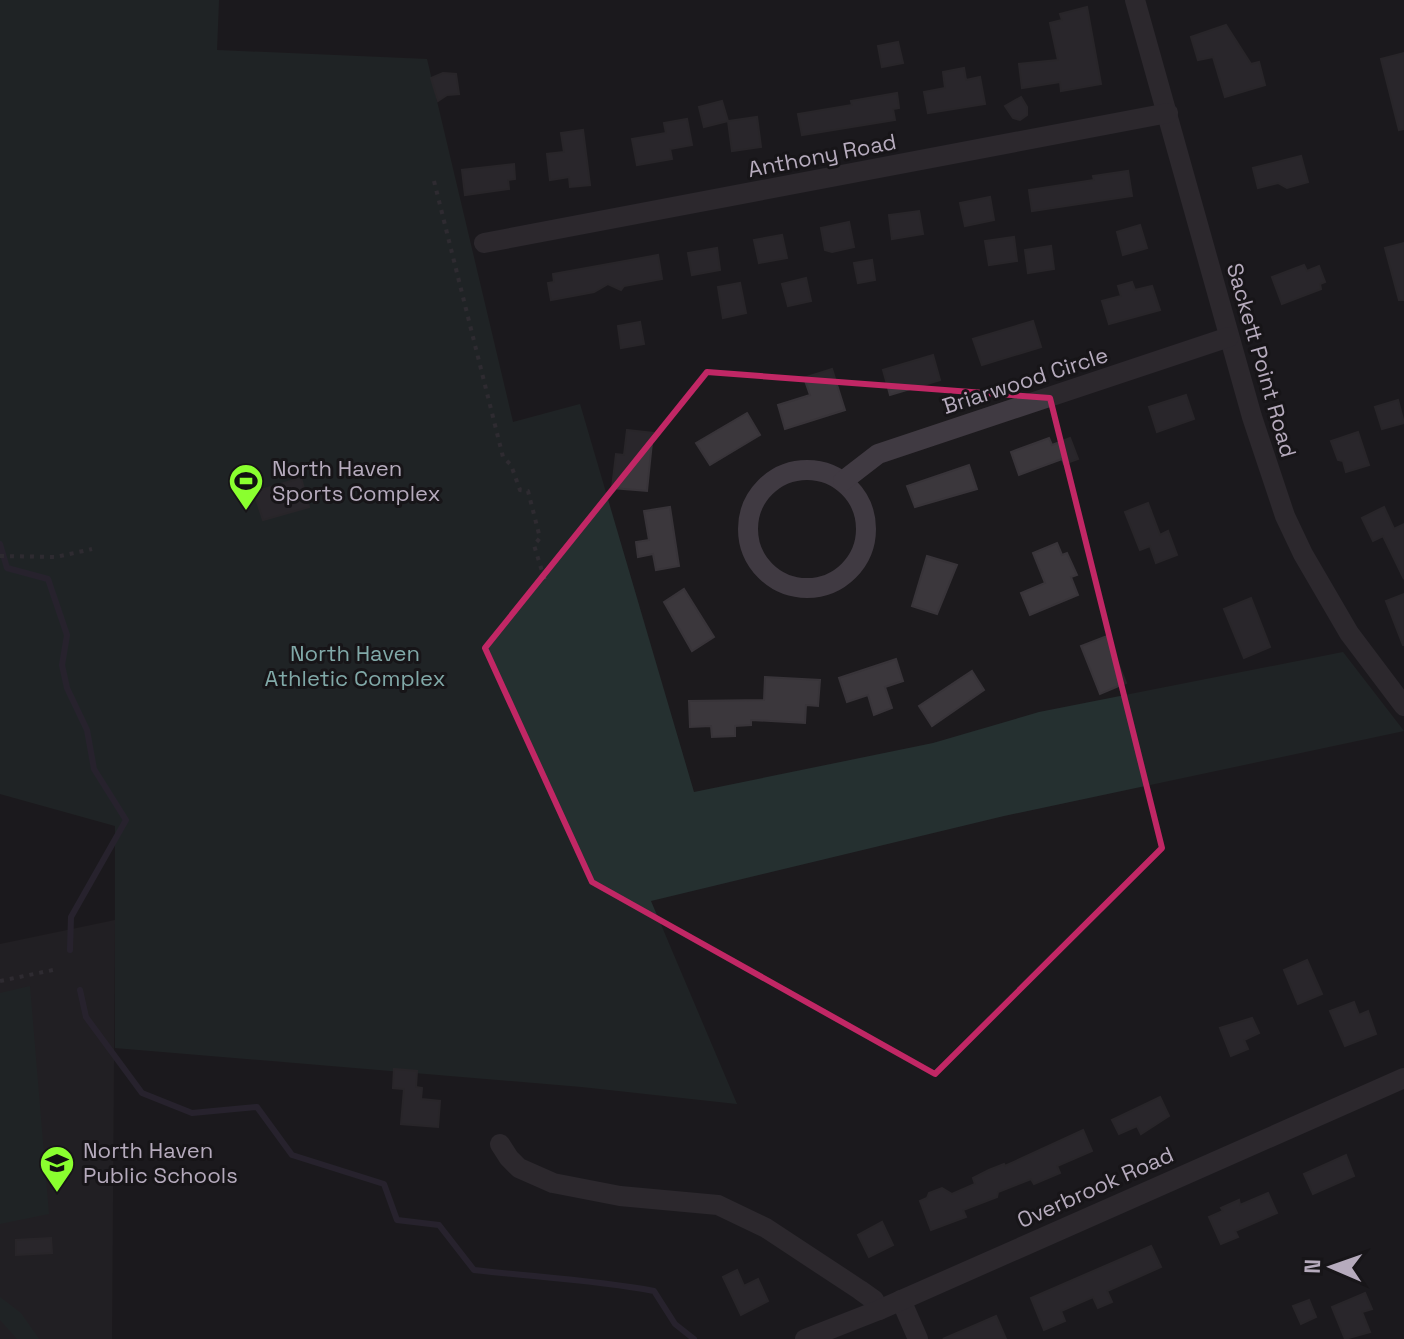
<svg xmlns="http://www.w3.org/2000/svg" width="1404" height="1339" font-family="'Space Grotesk',sans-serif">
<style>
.built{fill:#29262a}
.green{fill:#253030}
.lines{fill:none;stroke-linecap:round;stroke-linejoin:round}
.stream{stroke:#352e42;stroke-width:6}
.building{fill:#3b373c;stroke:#383439;stroke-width:2}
.path{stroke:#464049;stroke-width:4;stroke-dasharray:4 6;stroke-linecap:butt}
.minor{stroke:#403a42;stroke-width:20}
.marked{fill:none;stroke:#c12765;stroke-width:6;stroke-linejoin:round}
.labels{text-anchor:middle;stroke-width:6;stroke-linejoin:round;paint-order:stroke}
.street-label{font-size:22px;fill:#b6abbd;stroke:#171518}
.poi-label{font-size:22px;fill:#b6abbd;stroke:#171518;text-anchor:start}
.park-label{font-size:22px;fill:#81a9a8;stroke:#171518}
</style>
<rect width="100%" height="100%" fill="#1c1a1d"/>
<polygon class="built" points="115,920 112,1339 0,1339 0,944"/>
<g class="green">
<polygon points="0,0 219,0 217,50 427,59 513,422 580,404 694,792 933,743 1039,712 1343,652 1404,731 1004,816 651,901 737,1104 582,1087 115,1048 115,826 0,794"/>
<polygon points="30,986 49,1214 0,1224 0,993"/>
<polygon points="0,1297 21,1313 39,1339 17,1339 0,1320"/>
</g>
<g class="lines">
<g class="stream">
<polyline points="0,544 7,568 48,579 67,635 62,665 67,688 87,730 94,769 126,820 71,917 70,950"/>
<path d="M80,990L86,1017L142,1093L192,1113L257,1107L292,1155L384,1184L397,1220L439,1225L474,1270C534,1277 595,1280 654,1291L675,1324L694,1339"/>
</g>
</g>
<g class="building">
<polygon points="1087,7 1101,84 1061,91 1060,82 1022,88 1019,64 1058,60 1050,23 1062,20 1060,14"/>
<polygon points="1226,25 1251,64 1259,62 1265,85 1225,97 1213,57 1198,60 1191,37"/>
<polygon points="898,42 903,63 882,67 878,46"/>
<polygon points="1404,53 1404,129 1399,130 1381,59"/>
<polygon points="964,68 966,80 980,77 985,104 928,113 924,92 945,88 943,72"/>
<polygon points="443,73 456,74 459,94 447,95 438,101 431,78"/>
<polygon points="897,93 899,108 893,109 895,120 802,135 798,114 852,105 851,101"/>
<polygon points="1021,97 1027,107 1027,115 1020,120 1013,118 1005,106"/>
<polygon points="722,101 728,121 704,127 699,107"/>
<polygon points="757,117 761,147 732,151 728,121"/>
<polygon points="687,119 692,145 670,149 672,159 637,165 632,139 666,133 664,123"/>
<polygon points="583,130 590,185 570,187 569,177 550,180 547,154 564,152 561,133"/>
<polygon points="1301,156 1308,182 1287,188 1278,183 1258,188 1253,168"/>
<polygon points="514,164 515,179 508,180 509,189 465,195 462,170"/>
<polygon points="1128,171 1132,196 1032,211 1029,190 1094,180 1093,176"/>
<polygon points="990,197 994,220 965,226 960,203"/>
<polygon points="919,211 923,234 892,239 889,215"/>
<polygon points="849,222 854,247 832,252 825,250 821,228"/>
<polygon points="1140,225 1147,248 1123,255 1117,232"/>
<polygon points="782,235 787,258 759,263 754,240"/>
<polygon points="1014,237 1017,261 989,265 985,241"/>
<polygon points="1404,243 1404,300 1399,300 1385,248"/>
<polygon points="1051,246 1054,269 1028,273 1025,250"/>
<polygon points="717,248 720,270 692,275 688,253"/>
<polygon points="658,255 662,279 624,286 621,290 608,284 594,292 551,300 548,283 554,282 553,274"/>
<polygon points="872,260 875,280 858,283 854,263"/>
<polygon points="1304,265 1307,271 1319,266 1325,282 1320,284 1321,289 1282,304 1272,277"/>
<polygon points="806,278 811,301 788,306 782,284"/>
<polygon points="1132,282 1135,290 1152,286 1160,310 1109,324 1102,301 1121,296 1118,286"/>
<polygon points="740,283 746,313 723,318 718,287"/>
<polygon points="1033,321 1041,347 982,365 973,339"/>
<polygon points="640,322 644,344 621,348 618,326"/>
<polygon points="933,355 940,380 890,395 883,370"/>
<polygon points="832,369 845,410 785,429 778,405 810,395 804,378"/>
<polygon points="1186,395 1194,419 1157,432 1149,407"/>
<polygon points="1398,400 1404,423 1382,429 1375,407"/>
<polygon points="747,413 760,435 710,465 696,443"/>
<polygon points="627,430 653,433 647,491 612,488 616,454 624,455"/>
<polygon points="1358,432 1369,465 1346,472 1343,461 1338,460 1331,441"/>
<polygon points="1049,438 1052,445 1070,438 1078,459 1064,464 1062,459 1019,475 1011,452"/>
<polygon points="969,465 977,489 915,507 907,486"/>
<polygon points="301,478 309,507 263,520 254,492"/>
<polygon points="1148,503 1160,535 1168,531 1177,555 1156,563 1150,546 1140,550 1125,512"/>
<polygon points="670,507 679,566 656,570 653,554 638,557 636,542 649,540 644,511"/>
<polygon points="1384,507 1394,529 1404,524 1404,579 1383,536 1373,541 1362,518"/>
<polygon points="1057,543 1062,555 1067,553 1077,575 1071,577 1078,595 1030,615 1021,593 1045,583 1033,553"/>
<polygon points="927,556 957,565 937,614 912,606"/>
<polygon points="684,589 714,637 692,651 664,602"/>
<polygon points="1404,594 1404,645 1403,645 1386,601"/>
<polygon points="1251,598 1270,647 1244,658 1224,609"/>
<polygon points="1107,636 1126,683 1100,694 1081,646"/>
<polygon points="896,659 903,681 885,687 892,708 874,715 868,695 847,702 839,678"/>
<polygon points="972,671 984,690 932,726 919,706"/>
<polygon points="765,677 820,680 818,706 806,705 805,723 751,720 751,725 735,726 735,736 712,737 711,726 690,727 689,701 764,700"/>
<polygon points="1307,960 1322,994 1298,1004 1284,970"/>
<polygon points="1354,1002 1359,1015 1368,1011 1376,1034 1345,1046 1330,1011"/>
<polygon points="1252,1018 1259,1033 1244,1040 1248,1049 1231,1056 1220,1028"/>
<polygon points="394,1069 417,1071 416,1087 422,1088 421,1099 440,1101 438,1127 401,1124 404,1089 393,1088"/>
<polygon points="1160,1097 1169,1116 1141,1134 1137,1126 1119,1134 1112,1120"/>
<polygon points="1083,1130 1092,1151 1057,1166 1060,1173 1034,1184 1031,1179 998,1192 997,1197 963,1210 966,1217 931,1230 920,1201 927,1198 929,1193 942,1188 952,1194 975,1184 973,1178 989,1170 1004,1164 1005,1166"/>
<polygon points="1346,1155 1354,1176 1313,1194 1304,1174"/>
<polygon points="1268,1193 1277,1213 1235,1231 1238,1237 1221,1244 1209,1217 1223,1211 1221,1208 1239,1200 1240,1205"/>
<polygon points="882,1222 893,1245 869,1257 858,1235"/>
<polygon points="51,1238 52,1253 16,1255 16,1240"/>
<polygon points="1151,1246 1161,1267 1107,1291 1112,1302 1098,1308 1093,1297 1061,1311 1065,1321 1044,1330 1031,1298"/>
<polygon points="737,1270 744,1286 758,1279 768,1301 741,1315 723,1277"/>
<polygon points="1365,1293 1372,1309 1362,1312 1370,1332 1345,1339 1332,1307"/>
<polygon points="1309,1300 1316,1317 1301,1324 1293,1306"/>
<polygon points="996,1316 1006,1339 943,1339"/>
</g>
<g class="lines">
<g class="path">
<polyline points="434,181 503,457 511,465 520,490 528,491 540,538 534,545 545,581"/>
<polyline points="0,556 56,557 92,549"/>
<polyline points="0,981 53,970"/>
</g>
<g class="minor">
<polyline points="1135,0 1252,417 1285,516 1303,554 1349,633 1404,706"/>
<polyline points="484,243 1168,113"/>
<circle cx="807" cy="529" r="59"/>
<polyline points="843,481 878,454 1229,337"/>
<polyline points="500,1144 509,1158 519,1168 553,1183 620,1196 718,1205 766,1228 860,1290 874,1300 879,1310"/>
<polyline points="901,1300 918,1339"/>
<polyline points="805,1339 879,1310 1404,1078"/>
</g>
</g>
<path d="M0 0H1404V1339H0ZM707,372L1050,398L1162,848L935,1074L592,882L485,648Z" fill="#1c1a1d" fill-opacity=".55" fill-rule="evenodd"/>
<path class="marked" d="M707,372L1050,398L1162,848L935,1074L592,882L485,648Z"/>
<defs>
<g id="stadium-pin" transform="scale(1.8)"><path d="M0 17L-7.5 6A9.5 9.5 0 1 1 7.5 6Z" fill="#8aff2f" stroke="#171518"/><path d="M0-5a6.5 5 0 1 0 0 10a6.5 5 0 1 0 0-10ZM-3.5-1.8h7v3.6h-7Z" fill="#111"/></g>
<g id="school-pin" transform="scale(1.8)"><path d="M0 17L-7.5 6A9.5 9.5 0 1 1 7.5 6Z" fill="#8aff2f" stroke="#171518"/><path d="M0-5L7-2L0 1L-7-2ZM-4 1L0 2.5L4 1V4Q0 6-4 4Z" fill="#111"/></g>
</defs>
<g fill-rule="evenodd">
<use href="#stadium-pin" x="246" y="481"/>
<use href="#school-pin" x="57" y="1163"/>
</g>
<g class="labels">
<g class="street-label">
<text transform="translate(822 155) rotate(-11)" y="8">Anthony Road</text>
<text transform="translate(1262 360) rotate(74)" y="8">Sackett Point Road</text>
<text transform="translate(1025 380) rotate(-18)" y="8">Briarwood Circle</text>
<text transform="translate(1095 1187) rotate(-24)" y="8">Overbrook Road</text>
</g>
<g class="poi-label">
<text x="272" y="476">North Haven<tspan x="272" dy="25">Sports Complex</tspan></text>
<text x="83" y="1158">North Haven<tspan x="83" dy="25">Public Schools</tspan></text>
</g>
<g class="park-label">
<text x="355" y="661">North Haven<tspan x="355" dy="25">Athletic Complex</tspan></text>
</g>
</g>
<g transform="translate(1332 1267) rotate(272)" stroke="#171518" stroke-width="6" paint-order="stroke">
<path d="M0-6L14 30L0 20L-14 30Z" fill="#b6abbd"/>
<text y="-12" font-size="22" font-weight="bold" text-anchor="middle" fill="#b6abbd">N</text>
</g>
</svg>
